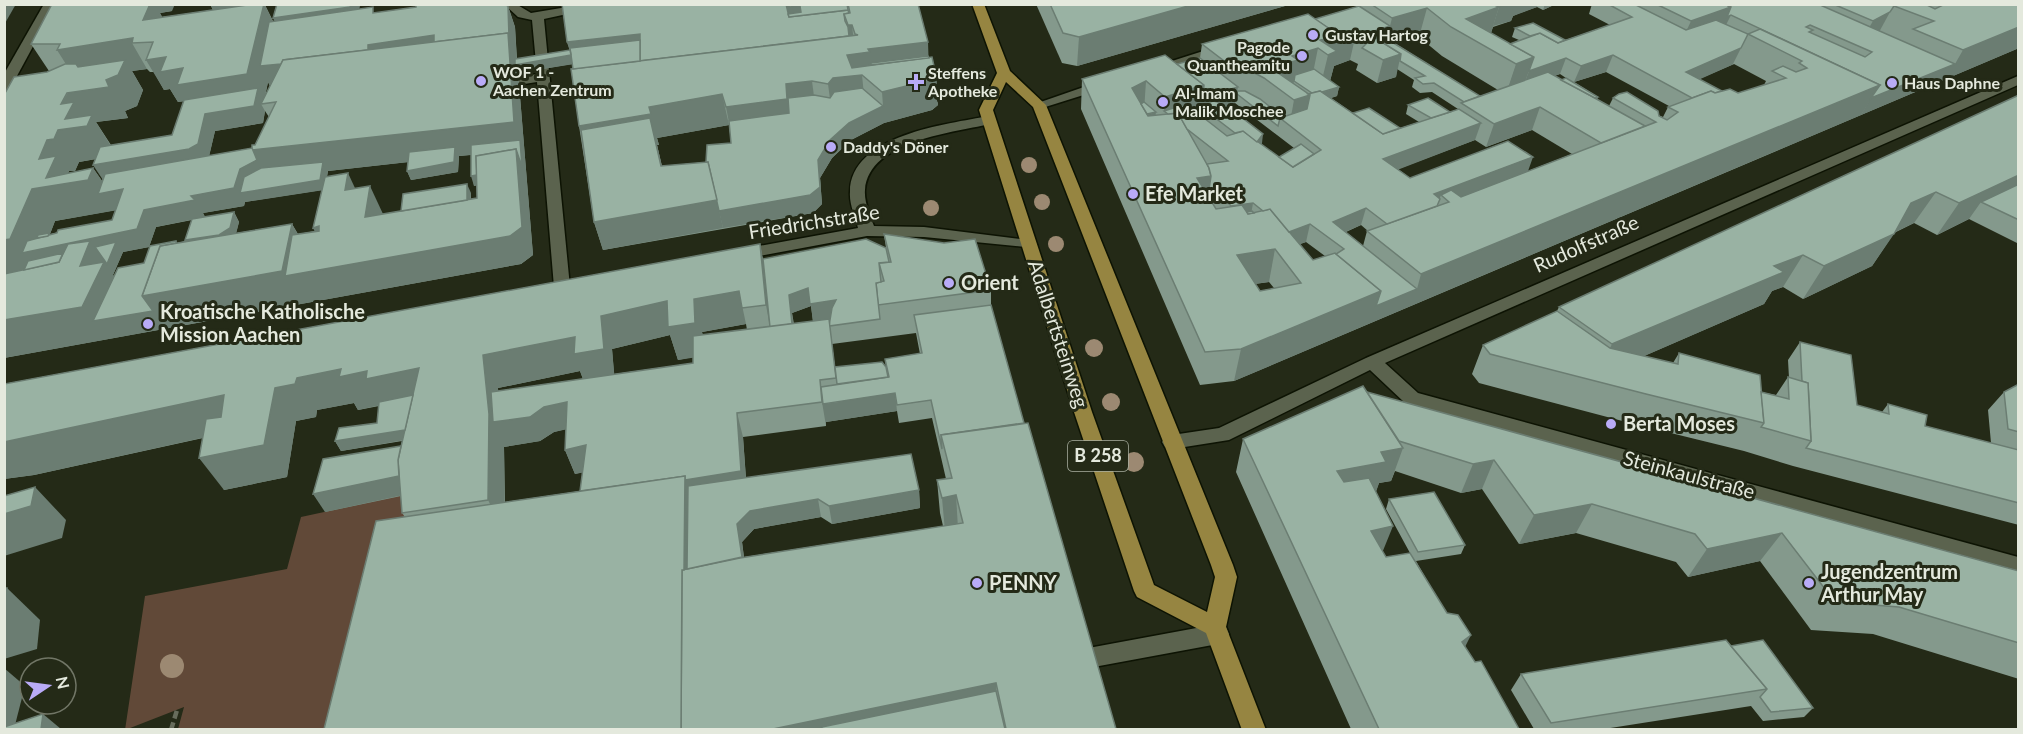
<svg xmlns="http://www.w3.org/2000/svg" width="2023" height="734" font-family="Lato,sans-serif">
<style>
.green{fill:#614938}
.lines{fill:none;stroke-linecap:round;stroke-linejoin:round}
.minor-casing{stroke:#0d1303;stroke-width:3}
.major-casing{stroke:#0d1303;stroke-width:3}
.path{stroke:#666c5b;stroke-width:4.5;stroke-dasharray:8 4;stroke-linecap:butt}
.minor{fill:#5b634e;fill-rule:evenodd}
.major{fill:#968541;fill-rule:evenodd}
.tree{fill:#9c8972}
.wall{fill:#84998c;fill-rule:evenodd}
.shaded-wall{fill:#6b7d72;fill-rule:evenodd}
.building{fill:#99b2a3;stroke:#6b7d72;stroke-width:1.5;fill-rule:evenodd}
.poi-dot{fill:#b9abf7;stroke:#242a17;stroke-width:2}
.labels{text-anchor:middle;stroke-width:6;stroke-linejoin:round;paint-order:stroke}
.far-poi-label{font-size:16px;font-weight:bold;fill:#e4e9dd;stroke:#242a17;text-anchor:start}
.shield{fill:#242a17;stroke:#aab0a2;stroke-width:1.5}
.shield-label{font-size:18px;font-weight:bold;fill:#e4e9dd}
.poi-label{font-size:20px;font-weight:bold;fill:#e4e9dd;stroke:#242a17;text-anchor:start}
.street-label{font-size:20px;fill:#e4e9dd;stroke:#242a17}
</style>
<rect width="100%" height="100%" fill="#242a17"/>
<polygon class="green" points="417,492 353,729 178,729 184,707 125,730 145,596 287,569 301,517"/>
<g class="lines">
<g class="minor-casing">
<g id="minor">
<polygon points="44,4 56,4 11,87 4,91 4,74"/>
<polygon points="504,4 516,4 531,13 585,4 581,11 544,19 570,287 562,292 554,287 537,82 518,85 511,81 513,78 537,74 532,20 518,17"/>
<polygon points="1222,45 1228,49 1227,52 1154,73 1147,69"/>
<polygon points="2018,76 2018,85 1385,363 1418,393 2018,557 2018,575 1405,403 1370,370 1229,440 1172,449 1165,447 1162,442 1165,437 1172,435 1219,428 1366,358"/>
<polygon points="1104,80 1109,81 1109,87 1039,109 1032,105"/>
<path d="M989,116L994,117V123C955,133 869,139 865,190C864,202 870,215 874,226L924,227L1029,240L1035,242L1037,245L1035,248L924,237L867,236L737,260L729,255L737,250L858,228C855,216 849,204 850,192C850,135 947,124 989,116Z"/>
<polygon points="1218,624 1226,627 1229,634 1226,641 1218,644 1083,669 1075,666 1072,659 1075,652 1083,649"/>
</g>
</g>
<g class="major-casing">
<path id="major" d="M972,4H984L1010,71L1046,105L1233,565L1237,577L1226,627L1266,730H1242L1206,633L1137,597L1134,591L1074,412L979,110L997,73ZM1006,82L1033,107L1211,565L1215,577L1207,612L1154,585L1092,412L993,110Z"/>
</g>
<polyline class="path" points="171,730 177,710"/>
<use href="#minor" class="minor"/>
<use href="#major" class="major"/>
</g>
<g class="tree">
<circle cx="1029" cy="165" r="8"/>
<circle cx="1042" cy="202" r="8"/>
<circle cx="931" cy="208" r="8"/>
<circle cx="1056" cy="244" r="8"/>
<circle cx="1094" cy="348" r="9"/>
<circle cx="1111" cy="402" r="9"/>
<circle cx="1134" cy="462" r="10"/>
<circle cx="172" cy="666" r="12"/>
</g>
<g class="wall">
<path d="M52,4L172,11L160,13L162,17L213,10L210,4H268L265,5L273,21H275L273,18L277,4H360L359,9L376,13L508,6L515,27L517,59L570,50L567,42L562,4H918L928,56L936,75L938,105L932,110L884,123L851,140L832,158L820,178L822,204L813,213L603,250L594,222L579,126L572,64L518,73V72L533,255L521,264L4,358L47,72L49,71L31,44ZM147,69L150,72H154L164,90L170,89L178,102L184,101L172,135L111,145L96,122L128,118L125,111L137,106L143,90L132,71ZM268,82L270,86L265,97ZM265,111L269,117L255,145L252,148L209,156L215,131L263,123ZM729,125L731,143L706,162L662,166L657,145H659L657,138ZM471,155L474,186L477,185V198L471,199V193L401,211L383,214L355,189L327,177L328,171L408,162L407,171L411,180L458,172L459,156ZM96,159L103,180L102,181L93,168L68,173L69,171H75L79,162ZM322,190L313,228L315,231L298,234L292,224L236,233L239,222L234,212L205,217L203,213L244,206L245,202ZM116,210L112,220L50,234L55,221ZM192,220L185,241L177,243L176,241L144,263L114,276L113,275L123,252L149,247L156,227Z"/>
<polygon points="1036,4 1292,4 1077,66 1062,63"/>
<path d="M1360,4H1556L1543,10L1537,7L1520,13L1513,16L1511,21L1493,27L1491,33L1510,44L1519,40L1512,37L1515,28L1565,40L1610,25L1589,14L1592,4H2019V48L1234,381L1200,385L1081,109L1082,79L1177,64L1200,58L1202,44L1315,19L1359,6ZM1419,37L1442,56L1498,90L1480,96L1396,44ZM1350,60L1358,64L1356,70L1377,83L1396,77L1397,69L1414,80L1412,87L1420,93L1432,92L1458,109L1450,112L1408,105L1406,114L1419,122L1400,128L1353,113L1331,98L1337,96L1339,87L1330,81L1334,66ZM1734,64L1766,81L1764,85L1738,93L1722,91L1699,79ZM1606,72L1669,106L1668,107L1663,117L1613,98L1609,106L1597,100L1598,97L1574,82ZM1560,74L1566,78L1561,80L1554,76ZM1235,103L1277,135L1294,148L1279,158L1261,144L1262,143L1226,106ZM1532,130L1572,154L1528,171L1410,178L1398,169L1475,140L1486,147ZM1361,225L1368,231H1367L1363,246L1346,232ZM1306,242L1325,256L1313,260L1300,244ZM1269,282L1274,288L1260,291L1255,284Z"/>
<polygon points="2019,95 2019,244 1969,219 1937,235 1914,223 1894,233 1872,266 1803,299 1783,287 1772,291 1764,304 1644,356 1673,363 1679,353 1761,392 1776,395 1788,377 1789,378 1788,360 1800,342 1857,405 1882,412 1888,404 1925,426 1991,443 1988,410 2004,392 2019,384 2019,525 1793,466 1744,451 1630,423 1479,383 1472,374 1483,345 1557,311 1559,307"/>
<path d="M884,234L991,290V305L1024,423L1116,729H324L405,517L402,513L401,496L325,512L401,446L402,441L341,451L335,441L377,423L379,406L358,410L354,403L317,410L316,417L296,421L287,477L224,490L203,438L34,475L4,479V384L760,244L763,259L886,248ZM811,306L813,321L794,324L792,313ZM829,320H830L829,326L832,344L916,333L920,354L885,359L886,367H835ZM746,324L747,330L703,335L702,332ZM670,335L678,360L693,357V363L614,374L612,349ZM580,371L583,379L498,391V388ZM897,411L899,423L932,418L946,479L937,480L940,513L943,526L744,557L742,542L754,529L821,517L832,524L920,508L919,490L746,478L743,437L826,426V422ZM566,429L565,450L575,474L583,472L580,491L505,502L504,447L540,441L554,432Z"/>
<polygon points="1367,392 2019,571 2019,679 1873,634 1811,630 1760,561 1688,577 1676,562 1576,533 1519,544 1482,489 1461,493 1395,471 1391,481 1379,483 1376,491 1383,552 1386,557 1410,553 1386,509 1389,499 1465,545 1461,554 1416,561 1465,647 1519,729 1351,729 1236,472 1243,439"/>
<polygon points="1731,646 1813,708 1804,717 1763,721 1751,706 1604,729 1534,729 1511,690 1521,674"/>
</g>
<g class="shaded-wall">
<polygon points="4,4 16,4 4,25"/>
<polygon points="134,4 175,4 172,11 160,13 168,28 160,49"/>
<path d="M210,4H268L265,5L278,32L368,45L508,6L515,27L517,64L571,55L567,42L640,34L850,43L848,25H852L854,43L868,49L928,42L929,71L936,75L938,105L932,110L884,123L851,140L832,158L820,178L822,204L813,213L723,228L719,211L818,160L830,140L849,123L883,106L882,92L862,75L865,105L832,114L828,84L833,78L574,64L518,73V72L533,255L521,264L4,358V240L32,189L46,178L39,159L47,140L58,130L65,119L61,104L76,80L57,50L133,38L132,43L147,69L132,71L143,90L137,106L125,111L128,118L96,122L111,146L107,157L79,162L75,171H69L68,174L93,168L110,192L123,189L135,207L55,221L50,234L56,243L144,210L191,196L240,169L252,150L514,122L271,88L268,82L264,100L261,104L265,111L263,123L215,131L208,161L105,183L93,165L189,149L186,101L178,102L170,89L164,90L146,60L214,12ZM516,150L471,176L474,186L518,177L510,236L310,256L292,224L188,259L176,241L142,296L127,294L113,275L123,252L149,247L156,227L205,217L203,213L244,206L245,202L324,190L328,171L454,157L407,171L411,180L458,172L459,156Z"/>
<polygon points="351,4 360,4 357,23 281,34 273,18"/>
<polygon points="786,4 847,4 800,6 802,21 788,14"/>
<polygon points="1195,4 1292,4 1077,66 1079,37"/>
<polygon points="1500,4 1538,4 1537,7 1513,16 1511,21 1493,26"/>
<polygon points="1545,4 1556,4 1543,10"/>
<polygon points="1738,4 1731,15 1723,31 1679,47 1691,21"/>
<polygon points="1499,7 1490,36 1466,19"/>
<polygon points="1427,8 1419,37 1381,49 1368,33 1390,26 1392,18"/>
<polygon points="1890,12 1878,34 1860,43 1873,21"/>
<polygon points="2019,27 2019,48 1861,115 1871,98 1955,64 1963,50"/>
<polygon points="1340,36 1355,38 1350,60 1334,66 1330,81 1321,84 1328,55 1318,48 1312,78 1294,81 1292,90 1271,68 1320,40"/>
<polygon points="1741,48 1733,64 1734,64 1678,89 1686,72"/>
<polygon points="1401,54 1396,77 1377,83 1383,60"/>
<polygon points="1613,55 1606,72 1574,82 1581,66"/>
<polygon points="1534,57 1523,87 1506,94 1516,64"/>
<polygon points="1566,58 1560,74 1523,87 1529,71"/>
<polygon points="812,81 816,112 732,138 726,107 786,84"/>
<polygon points="1146,81 1144,111 1132,88"/>
<polygon points="1204,85 1238,87 1235,103 1208,111 1201,107 1200,116 1164,111 1165,97"/>
<polygon points="1880,85 1861,115 1234,381 1241,349 1381,291 1417,289 1421,274"/>
<polygon points="1339,87 1337,96 1312,104 1314,95"/>
<polygon points="722,94 729,125 657,138 659,145 657,145 668,194 589,157 579,126 649,107"/>
<polygon points="1310,95 1304,126 1290,122 1294,100"/>
<polygon points="1540,107 1532,130 1486,147 1494,124"/>
<polygon points="1156,112 1155,121 1135,118"/>
<polygon points="1481,123 1475,140 1379,177 1383,159"/>
<polygon points="1263,134 1262,143 1252,157 1253,148"/>
<polygon points="1533,157 1527,174 1449,202 1441,195 1436,209 1434,194"/>
<polygon points="2019,163 2019,195 1981,202 1969,219 1937,235 1959,203"/>
<polygon points="348,173 361,201 345,190"/>
<polygon points="1211,176 1206,208 1197,178"/>
<polygon points="467,184 471,193 470,210 405,221"/>
<polygon points="370,186 383,214 365,217"/>
<polygon points="1936,192 1914,223 1889,235 1911,203"/>
<polygon points="717,200 723,228 603,250 594,222"/>
<polygon points="1253,203 1250,220 1231,206"/>
<polygon points="1366,208 1361,225 1329,239 1333,222"/>
<polygon points="234,212 239,222 235,238 191,250 185,240"/>
<polygon points="1310,224 1306,242 1284,250 1288,232"/>
<polygon points="319,226 328,255 313,228"/>
<polygon points="1894,234 1872,266 1803,299 1824,266"/>
<polygon points="760,244 766,277 789,295 808,288 836,300 839,318 829,320 838,393 895,393 897,411 826,422 826,426 822,402 824,404 839,402 836,378 813,322 811,306 792,313 796,348 771,333 766,305"/>
<polygon points="1275,249 1269,282 1231,287 1237,255"/>
<polygon points="1803,255 1783,287 1772,291 1764,304 1596,377 1612,344 1774,266"/>
<polygon points="739,291 746,324 702,332 704,356 678,360 670,335 612,349 615,382 586,387 580,371 498,388 501,421 544,407 567,402 577,427 554,432 540,441 504,447 505,533 488,500 483,355 601,316 667,301 694,299"/>
<polygon points="419,368 428,436 341,451 335,441 423,427 381,405 358,410 354,403 317,410 316,417 296,421 287,477 224,490 199,458 275,388 297,378 341,369 367,371"/>
<polygon points="224,395 247,428 34,475 4,479 4,442"/>
<polygon points="737,413 743,437 747,495 737,524 750,511 818,499 821,517 754,529 742,542 748,590 693,602 589,520"/>
<polygon points="586,445 596,470 575,474 565,450"/>
<polygon points="1403,448 1391,481 1379,483 1375,495 1327,504 1337,471 1381,452"/>
<polygon points="1494,460 1482,489 1461,493 1473,464"/>
<polygon points="422,462 417,492 325,512 313,494"/>
<polygon points="35,487 66,520 62,538 4,556 4,514"/>
<polygon points="919,490 920,508 832,524 829,506"/>
<polygon points="956,495 958,528 945,531 942,498"/>
<polygon points="1592,504 1576,533 1519,544 1534,515"/>
<polygon points="1393,526 1380,558 1371,531"/>
<polygon points="1782,533 1760,561 1688,577 1707,549"/>
<polygon points="7,588 40,620 37,649 4,659 4,599"/>
<polygon points="1471,635 1455,667 1462,642"/>
<polygon points="4,668 25,686 14,729 4,729"/>
<polygon points="996,683 997,714 924,729 773,729"/>
<polygon points="43,714 61,729 41,729"/>
</g>
<g class="building">
<polygon points="52,4 150,4 143,20 254,4 264,4 247,74 177,85 183,68 160,72 166,57 146,60 153,42 132,43 133,38 57,50 60,44 31,44"/>
<polygon points="277,4 351,4 350,7 273,18"/>
<polygon points="416,4 504,4 508,6 509,37 508,33 434,42 434,35 368,45 368,50 283,60 281,64 260,66 269,22 373,7 373,13 416,7"/>
<polygon points="562,4 786,4 789,17 848,10 849,13 844,14 845,21 848,27 849,36 640,61 640,34 567,42"/>
<polygon points="789,4 847,4 848,10 789,17 788,14 801,12 800,6 789,7"/>
<polygon points="848,4 918,4 928,42 868,49 870,52 847,55 852,68 932,57 936,75 931,80 882,92 862,75 833,78 828,84 812,81 786,84 787,99 726,107 722,94 649,107 651,114 579,126 571,69 858,35 855,34 852,25 848,25 844,14 850,13"/>
<polygon points="1050,4 1195,4 1079,37 1063,33"/>
<polygon points="1371,4 1492,4 1499,7 1466,19 1534,57 1516,64 1451,27 1427,8 1392,18"/>
<polygon points="1608,4 1634,4 1686,30 1716,20 1748,34 1741,48 1686,72 1722,91 1715,93 1711,91 1692,98 1613,55 1581,66 1566,58 1529,71 1534,57 1510,44 1540,33 1558,43 1632,17"/>
<polygon points="1656,4 1724,4 1731,7 1691,21"/>
<path d="M1724,4H1818L1955,64L1871,98L1880,85L1731,15L1727,17L1731,7ZM1810,25L1872,52L1865,57L1809,32L1813,30L1806,27Z"/>
<polygon points="1833,4 1896,4 1894,6 1890,12 1873,21"/>
<polygon points="1896,4 1925,4 1935,9 1945,4 2019,4 2019,27 1963,50 1913,29 1934,21 1894,6"/>
<polygon points="1359,6 1390,26 1368,33 1401,54 1383,60 1362,48 1366,44 1355,38 1339,44 1340,36 1315,19"/>
<polygon points="1308,14 1340,36 1320,40 1337,51 1328,55 1318,48 1292,56 1298,60 1271,68 1310,95 1294,100 1264,78 1249,70 1236,70 1202,44"/>
<polygon points="1533,23 1565,40 1558,43 1540,33 1530,36 1515,28"/>
<polygon points="1760,29 1880,85 1421,274 1367,231 1449,202 1441,195 1451,190 1461,197 1656,122 1613,98 1619,94 1627,92 1658,111 1659,116 1667,120 1678,112 1668,107 1711,91 1715,93 1730,89 1738,93 1786,78 1772,71 1783,66 1796,72 1807,68 1799,63 1802,61 1748,34"/>
<polygon points="508,33 514,122 252,150 252,145 255,145 276,102 261,104 283,60"/>
<polygon points="1387,39 1480,96 1464,102 1434,83 1423,84 1415,78 1425,76 1400,61 1401,54 1380,41"/>
<polygon points="640,40 640,61 573,69 570,48"/>
<polygon points="570,50 571,55 515,65 515,59"/>
<path d="M1165,55L1204,85L1165,97L1146,81L1132,88L1148,116L1178,113L1209,168L1211,176L1197,178L1216,209L1242,205L1248,214L1270,209L1313,260L1335,253L1381,291L1241,349L1205,352L1082,79ZM1275,249L1301,283L1260,291L1237,255Z"/>
<polygon points="928,56 929,58 871,65 871,63"/>
<polygon points="1200,58 1238,87 1203,97 1204,85 1177,64"/>
<polygon points="125,60 118,75 106,80 109,87 67,93 61,104 74,102 65,119 92,115 87,126 58,130 54,139 47,140 39,159 56,156 46,178 93,168 88,180 32,189 10,239 4,240 4,95 14,77 47,72 65,64 76,64 78,67"/>
<polygon points="1314,69 1339,87 1322,92 1320,91 1312,93 1294,81 1295,75"/>
<polygon points="1548,72 1645,126 1601,143 1540,107 1494,124 1461,103"/>
<polygon points="1566,78 1598,97 1595,98 1561,80"/>
<polygon points="258,88 254,106 205,114 198,144 189,149 93,165 100,147 172,135 184,100"/>
<polygon points="862,88 883,106 849,123 830,140 818,160 820,187 810,195 719,211 708,162 706,162 707,145 731,143 729,121 789,113 788,98 814,95 830,98 834,92"/>
<polygon points="1237,91 1245,91 1260,99 1283,117 1280,118 1278,126 1237,94"/>
<polygon points="1320,91 1383,134 1459,109 1481,123 1383,159 1410,178 1508,141 1533,157 1434,194 1440,199 1437,206 1387,224 1366,208 1333,222 1417,289 1376,306 1381,291 1336,254 1344,249 1310,224 1289,232 1270,209 1263,211 1253,203 1231,206 1218,191 1209,190 1211,176 1209,168 1207,164 1228,161 1187,129 1178,113 1168,114 1164,111 1186,104 1227,136 1243,131 1293,167 1321,150 1280,118 1307,109 1310,95 1308,94"/>
<polygon points="2019,95 2019,175 1959,203 1936,192 1911,203 1894,234 1824,266 1803,255 1774,266 1784,272 1612,344 1559,307"/>
<polygon points="1428,98 1450,112 1431,118 1408,105"/>
<polygon points="1213,101 1223,103 1263,134 1257,142 1243,131 1235,133 1201,107 1202,105"/>
<polygon points="1144,102 1156,112 1147,114 1141,104"/>
<polygon points="1369,108 1400,128 1383,134 1353,113"/>
<polygon points="650,118 661,166 708,162 717,200 594,222 581,130"/>
<polygon points="520,140 522,167 516,149 476,156 477,175 471,176 471,145"/>
<polygon points="1301,144 1314,154 1293,167 1279,157"/>
<polygon points="455,147 454,162 407,171 409,152"/>
<polygon points="252,148 257,160 240,169 234,188 191,196 195,200 144,210 137,229 22,253 27,241 57,233 58,230 112,220 123,189 98,194 105,174"/>
<polygon points="516,149 522,227 510,236 285,276 292,235 319,231 319,226 313,228 325,177 348,173 345,190 370,186 365,217 477,198 476,156"/>
<polygon points="323,162 320,180 240,193 244,177 261,168"/>
<polygon points="467,184 467,200 401,211 403,194"/>
<polygon points="2019,184 2019,220 1981,202"/>
<polygon points="1252,211 1254,213 1248,214 1247,212"/>
<polygon points="234,212 230,228 219,235 185,240 192,219"/>
<polygon points="292,224 282,271 142,296 160,246"/>
<polygon points="49,233 48,236 37,238 38,235"/>
<polygon points="884,234 944,243 975,239 991,290 878,305 876,283 884,281 879,263 891,262"/>
<polygon points="866,239 886,248 889,262 879,263 881,282 876,283 880,319 829,326 832,308 836,300 810,304 808,288 789,295 792,324 770,327 763,259"/>
<polygon points="90,241 80,266 104,262 82,307 4,320 4,274 59,262 68,244"/>
<polygon points="176,241 176,243 160,246 142,296 153,311 93,321 118,268 144,263 150,246"/>
<polygon points="116,242 107,264 95,247"/>
<polygon points="760,244 766,305 742,308 739,291 694,299 695,323 668,327 667,301 601,316 604,349 574,354 575,337 483,355 489,414 488,500 402,513 398,460 419,368 366,379 367,371 339,377 341,369 297,378 295,384 275,388 264,445 199,458 206,419 221,417 224,395 4,442 4,384"/>
<polygon points="63,253 59,262 24,270 28,261"/>
<polygon points="991,305 1024,423 941,435 942,449 931,400 897,405 895,393 823,404 821,387 889,377 885,359 922,353 914,315"/>
<polygon points="1557,311 1610,348 1678,364 1679,353 1760,375 1764,423 1646,394 1490,354 1483,345"/>
<polygon points="829,319 836,378 820,380 822,402 737,413 741,471 685,480 685,476 580,491 586,445 565,450 567,402 544,407 530,417 493,422 491,392 693,363 693,336"/>
<polygon points="1800,342 1851,355 1857,405 1889,414 1888,404 1927,415 1925,426 2019,450 2019,503 1806,448 1811,441 1808,383 1802,381"/>
<polygon points="882,362 886,367 888,377 837,384 835,367"/>
<polygon points="1788,377 1808,383 1811,441 1761,427 1764,423 1761,392 1789,399"/>
<polygon points="2019,384 2019,432 2008,429 2004,392"/>
<polygon points="1363,386 1403,448 1381,452 1386,462 1337,471 1344,482 1369,478 1393,526 1371,531 1386,557 1410,553 1447,613 1458,615 1471,635 1462,642 1475,662 1481,661 1519,729 1379,729 1243,439"/>
<polygon points="1367,392 2019,571 2019,643 1899,607 1835,602 1782,533 1707,549 1695,534 1592,504 1534,515 1494,460 1473,464 1399,441"/>
<polygon points="413,395 405,430 335,441 339,428 377,423 379,402"/>
<polygon points="1028,423 1116,729 1006,729 996,683 773,729 681,729 682,570 740,558 963,523 956,495 942,498 937,480 952,478 941,435"/>
<polygon points="401,446 398,460 399,476 313,494 323,459"/>
<polygon points="911,454 919,490 829,506 818,499 750,511 737,524 742,557 687,569 688,486"/>
<polygon points="685,476 684,570 682,570 681,729 324,729 376,521"/>
<polygon points="35,487 31,506 4,514 4,496"/>
<polygon points="1434,492 1465,545 1418,552 1389,499"/>
<polygon points="4,588 7,588 4,604"/>
<polygon points="1726,640 1767,689 1551,723 1521,674"/>
<polygon points="1763,640 1813,708 1771,712 1760,697 1767,689 1731,646"/>
<polygon points="996,691 1005,729 822,729 822,727"/>
<polygon points="43,714 41,729 4,729 4,727"/>
</g>
<g class="poi-dot">
<circle cx="1313" cy="35" r="6"/>
<circle cx="1302" cy="56" r="6"/>
<circle cx="481" cy="81" r="6"/>
<path d="M913 73h6v6h6v6h-6v6h-6v-6h-6v-6h6z"/>
<circle cx="1892" cy="83" r="6"/>
<circle cx="1163" cy="102" r="6"/>
<circle cx="831" cy="147" r="6"/>
<circle cx="1133" cy="194" r="6"/>
<circle cx="949" cy="283" r="6"/>
<circle cx="148" cy="324" r="6"/>
<circle cx="1611" cy="424" r="6"/>
<circle cx="977" cy="583" r="6"/>
<circle cx="1809" cy="583" r="6"/>
</g>
<g class="labels">
<g class="far-poi-label">
<text x="1325" y="41">Gustav Hartog</text>
<text x="1290" y="53" text-anchor="end">Pagode<tspan x="1290" dy="18">Quantheamitu</tspan></text>
<text x="493" y="78">WOF 1 -<tspan x="493" dy="18">Aachen Zentrum</tspan></text>
<text x="928" y="79">Steffens<tspan x="928" dy="18">Apotheke</tspan></text>
<text x="1904" y="89">Haus Daphne</text>
<text x="1175" y="99">Al-Imam<tspan x="1175" dy="18">Malik Moschee</tspan></text>
<text x="843" y="153">Daddy's Döner</text>
</g>
<rect class="shield" x="1068" y="441" width="60" height="30" rx="4.5"/>
<g class="shield-label">
<text x="1098" y="462">B 258</text>
</g>
<g class="poi-label">
<text x="1145" y="201">Efe Market</text>
<text x="961" y="290">Orient</text>
<text x="160" y="319">Kroatische Katholische<tspan x="160" dy="23">Mission Aachen</tspan></text>
<text x="1623" y="431">Berta Moses</text>
<text x="1821" y="579">Jugendzentrum<tspan x="1821" dy="23">Arthur May</tspan></text>
<text x="989" y="590">PENNY</text>
</g>
<g class="street-label">
<text transform="translate(814 222) rotate(-9)" y="7">Friedrichstraße</text>
<text transform="translate(1586 244) rotate(-24)" y="7">Rudolfstraße</text>
<text transform="translate(1058 334) rotate(72)" y="7">Adalbertsteinweg</text>
<text transform="translate(1689 475) rotate(15)" y="7">Steinkaulstraße</text>
</g>
</g>
<rect width="2023" height="734" fill="none" stroke="#e4e9dd" stroke-width="12"/>
<g transform="translate(48 686) rotate(77)"><circle r="28" fill="#242a17" stroke="#717666" stroke-width="1.5"/>
<path d="M0-4.5L10 22L0 15L-10 22Z" fill="#b9abf7"/>
<text y="-9" font-size="16" font-weight="bold" text-anchor="middle" fill="#e4e9dd">N</text>
</g>
</svg>
